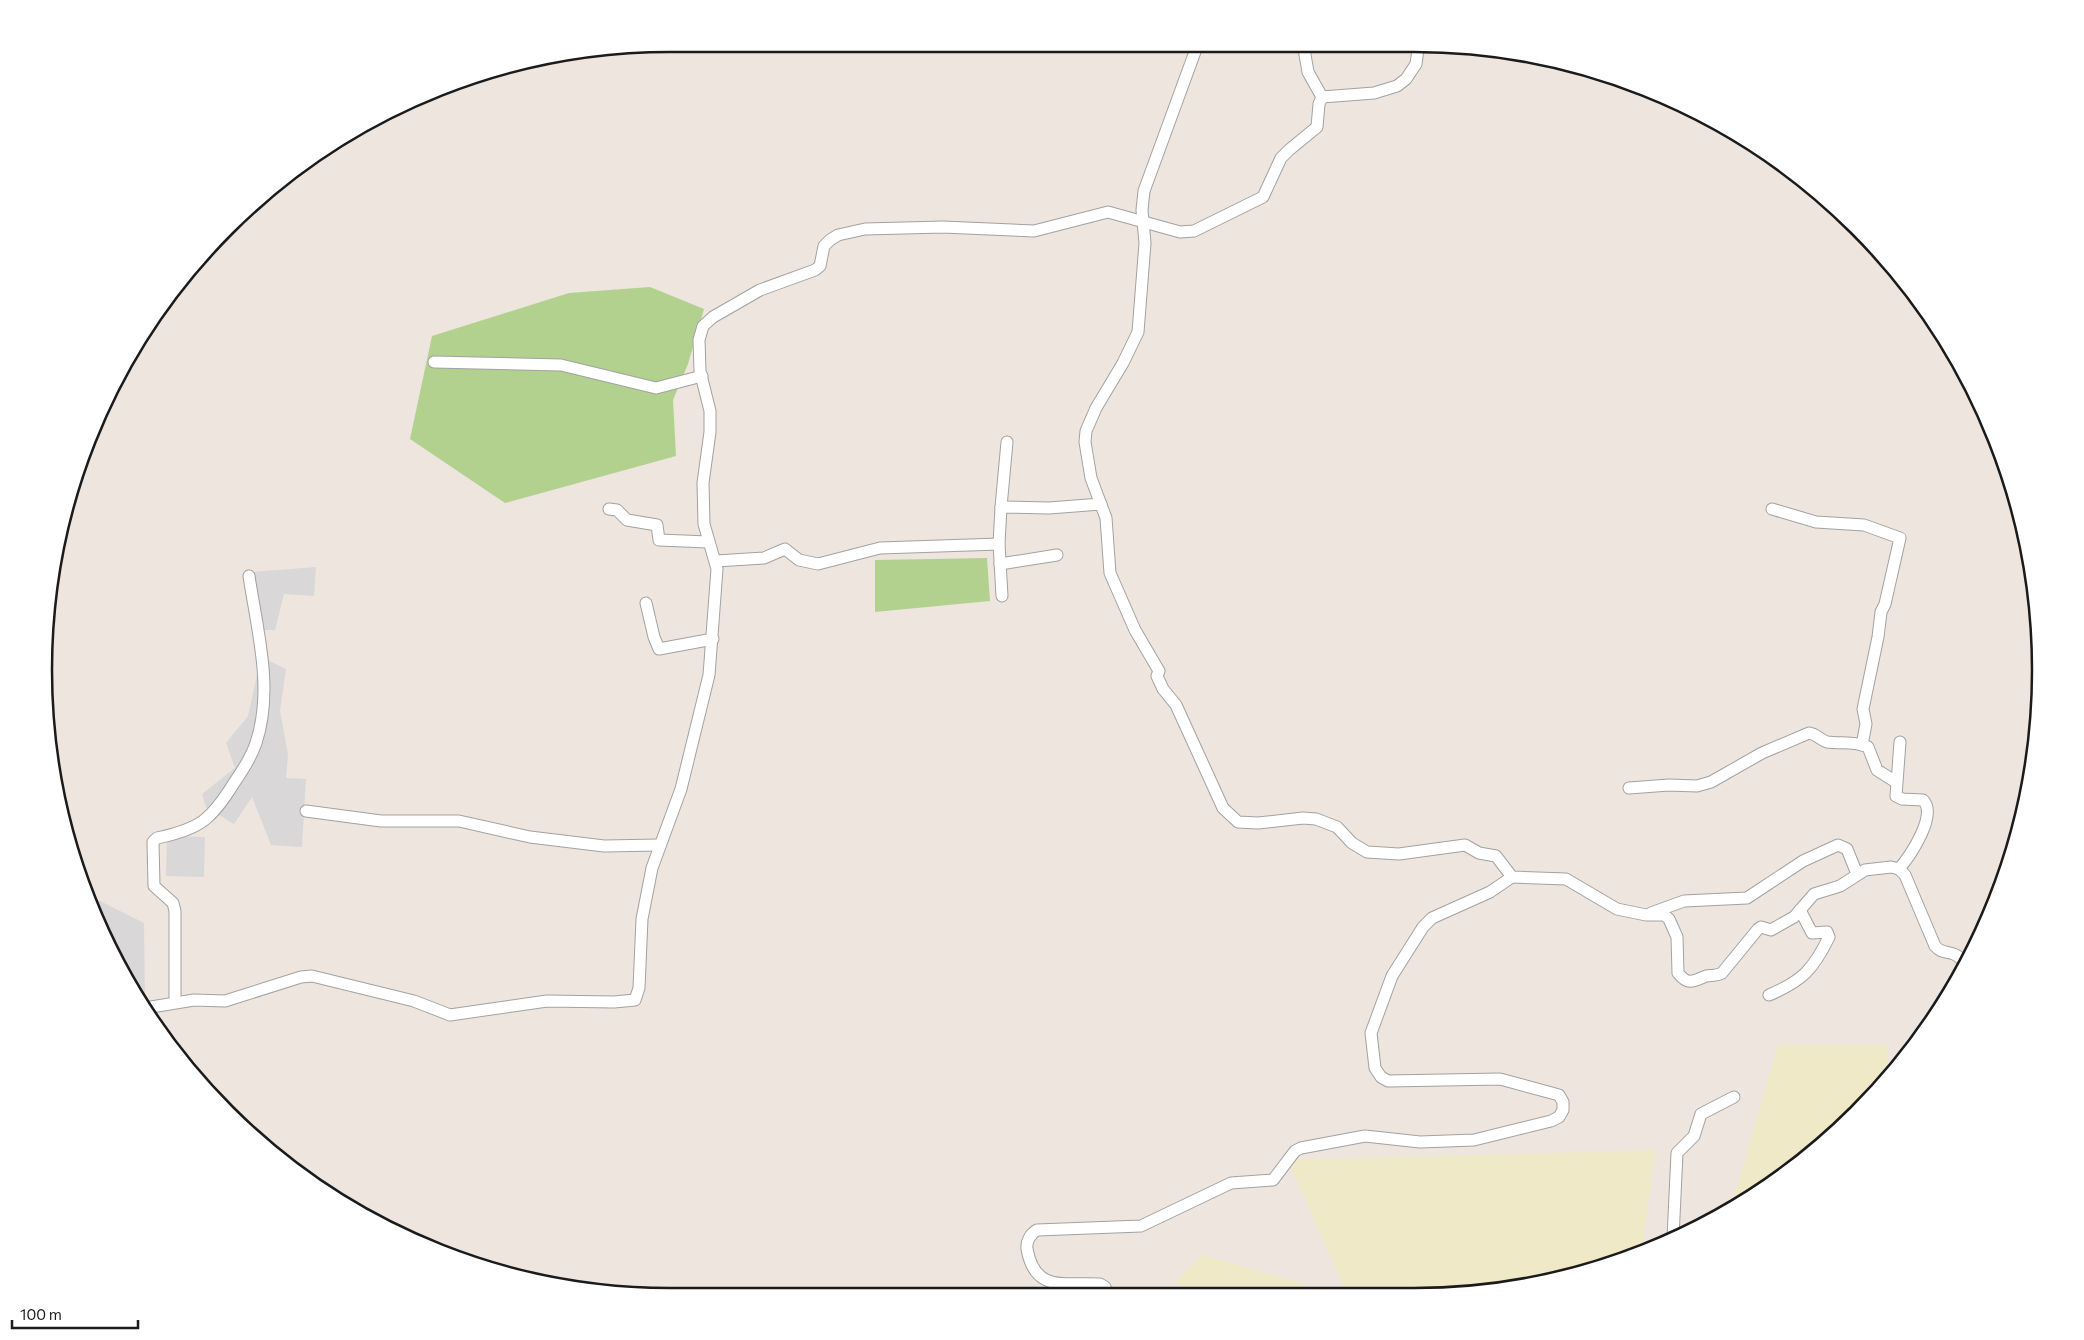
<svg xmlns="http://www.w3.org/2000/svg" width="2084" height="1340" font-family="Commissioner,sans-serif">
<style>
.residential{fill:#d9d7d8}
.farmland{fill:#efe9c7}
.forest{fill:#b2d18f}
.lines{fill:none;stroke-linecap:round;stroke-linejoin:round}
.minor-casing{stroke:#a2a2a2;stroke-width:13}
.minor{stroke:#fff;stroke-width:11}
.rim{fill:none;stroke:#1b1b1b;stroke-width:2.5}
</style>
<rect width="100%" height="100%" fill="#eee5df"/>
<g class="residential">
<polygon points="316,567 314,596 284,594 275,630 261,630 251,572"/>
<polygon points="261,657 286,669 280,711 288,754 286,778 306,779 302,847 271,845 252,797 234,824 206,807 202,794 235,768 226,743 248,716"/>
<polygon points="167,836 205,837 204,877 166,876"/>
<polygon points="92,897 144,923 145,1007 128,983"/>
</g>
<g class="farmland">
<polygon points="1778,1045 1888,1045 1889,1078 1795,1167 1731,1207"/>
<polygon points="1655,1150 1642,1250 1576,1275 1455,1295 1347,1294 1288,1160"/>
<polygon points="1203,1255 1304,1284 1300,1294 1191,1294 1175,1281"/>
</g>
<g class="forest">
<polygon points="650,287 704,309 688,364 673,400 676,456 505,503 410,439 432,336 569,293"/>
<polygon points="987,558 990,601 875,612 875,560"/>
</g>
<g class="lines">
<g class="minor-casing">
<g id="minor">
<path d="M1196,49L1144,191L1142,210L1145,243L1138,332L1123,363L1096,408L1086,431L1085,442L1091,478L1106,518L1110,573L1135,630L1159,671L1157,676L1163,689L1176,705L1223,808L1238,822L1258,823L1303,818L1316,819L1337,827L1352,843L1367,852L1399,854L1465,845L1479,853L1496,856L1512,877L1566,879L1617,909L1646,915H1664L1669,919L1677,937L1678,973C1688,986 1694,981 1706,976C1712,975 1717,976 1722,973L1758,929L1761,927L1771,930L1794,917L1814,894L1840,886L1865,870L1891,867L1899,869L1905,875L1935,946C1944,957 1952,947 1965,963"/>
<polyline points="1304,49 1308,72 1322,97"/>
<polyline points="434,362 561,365 656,388 702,376"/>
<polyline points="1001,507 1007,442"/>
<polyline points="609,509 617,510 627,520 657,525 659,540 708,542"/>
<polyline points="1772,509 1816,522 1864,525 1900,538 1885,604 1881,612 1878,637 1863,709 1866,724 1862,745"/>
<polyline points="999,544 1002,596"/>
<polyline points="716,561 764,558 785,549 799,560 818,564 880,548 999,544 1001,507 1049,508 1101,504"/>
<polyline points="1000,564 1057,555"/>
<polyline points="646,603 654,637 659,649 713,639"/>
<path d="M1629,788L1669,785L1697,786L1711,782L1762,753L1809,733C1817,734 1820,740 1827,742C1841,744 1855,741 1868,747L1877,770L1896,782"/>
<polyline points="306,811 381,821 459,821 530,837 604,846 659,845"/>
<path d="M1899,869C1910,856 1938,815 1923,800L1902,799L1896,796L1900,742"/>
<polyline points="1651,913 1684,901 1747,898 1803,861 1838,845 1847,849 1857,874"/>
<path d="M1769,995C1802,981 1813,970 1829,937L1827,932L1812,933L1800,910"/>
<path d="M175,1001V911L173,903L154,886L153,842L157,838C200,829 211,820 234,783C243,770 251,758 256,743C274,689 257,630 249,576"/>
<polyline points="145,1008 194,1000 225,1001 301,977 312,976 414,1001 450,1015 547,1001 614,1002 635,1000 639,988 642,919 652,868 681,789 709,675 717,569 704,524 703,483 710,432 710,411 700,371 699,340 703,326 713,317 760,290 815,270 820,266 824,246 830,240 838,235 865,229 943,227 1034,231 1108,212 1180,232 1194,231 1263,197 1281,158 1289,150 1317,127 1319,104 1322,97 1374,93 1397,86 1406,79 1416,64 1418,49"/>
<polyline points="1673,1238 1677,1153 1694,1136 1701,1114 1734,1097"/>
<path d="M1107,1293L1105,1287L1100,1284C1064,1282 1035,1293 1027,1249C1026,1242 1030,1234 1037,1230L1141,1226L1231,1183L1273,1180L1295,1151L1301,1148L1365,1136L1420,1142L1474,1140L1551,1121L1559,1117L1563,1110V1102L1559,1095L1500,1079L1388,1081L1381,1077L1375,1068L1371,1033L1392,976L1423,927L1432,918L1490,892L1512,877"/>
</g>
</g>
<use href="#minor" class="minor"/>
</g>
<path d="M0 0H2084V1340H0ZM670 52H1414A618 618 0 0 1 2032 670V670A618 618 0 0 1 1414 1288H670A618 618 0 0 1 52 670V670A618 618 0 0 1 670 52Z" fill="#fff" fill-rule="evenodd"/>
<path class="rim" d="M670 52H1414A618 618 0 0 1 2032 670V670A618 618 0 0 1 1414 1288H670A618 618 0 0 1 52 670V670A618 618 0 0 1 670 52Z"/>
<path d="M12 1320v8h126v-8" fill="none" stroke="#1b1b1b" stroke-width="2.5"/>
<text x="20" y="1320" font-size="15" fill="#1b1b1b" stroke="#ffffff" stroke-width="4" paint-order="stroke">100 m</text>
</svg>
